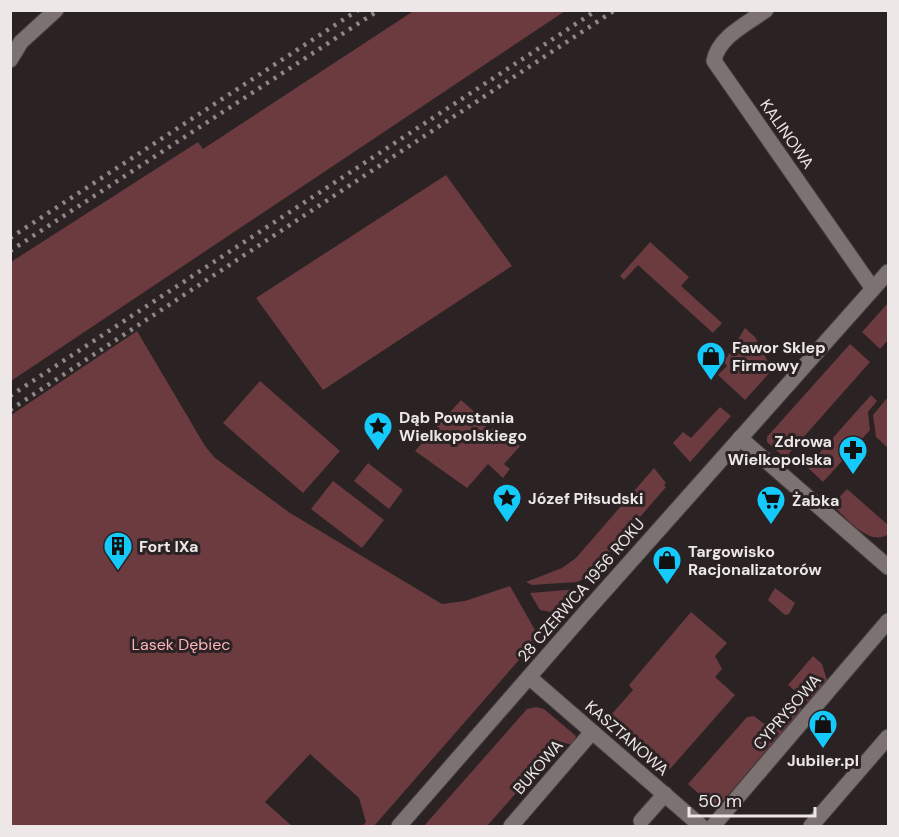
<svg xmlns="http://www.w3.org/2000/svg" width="899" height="837" font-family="'DM Sans',sans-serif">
  <rect width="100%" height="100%" fill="#2b2223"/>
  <!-- green -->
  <g fill="#6b3b40">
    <path d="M 415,10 L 565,11 L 11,381 L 11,262 L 198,142 L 203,149 Z"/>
    <path d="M 446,175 L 512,266 L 323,390 L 256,298 Z"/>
    <path d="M 650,242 L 689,277 L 681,286 L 722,323 L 713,333 L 638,265 L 624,280 L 620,276 Z"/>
    <path d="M 888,303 L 888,340 L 880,349 L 862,332 Z"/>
    <path d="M 745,328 L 755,337 L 772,370 L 745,400 L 718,375 L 727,366 L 724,362 Z"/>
    <path d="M 137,331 L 205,446 L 215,458 L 290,513 L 442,604 L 465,601 L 510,586 L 539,637 L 374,826 L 362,826 L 366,822 L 359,798 L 310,754 L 265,802 L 292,826 L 11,826 L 11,415 Z"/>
    <path d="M 850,344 L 870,362 L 785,458 L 767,442 L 767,437 Z"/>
    <path d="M 260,381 L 340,451 L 303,493 L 223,423 Z"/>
    <path d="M 871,395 L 877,401 L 868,412 L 870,430 L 823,482 L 807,467 Z"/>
    <path d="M 888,397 L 888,448 L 876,437 L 873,415 Z"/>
    <path d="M 461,400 L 486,422 L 484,425 L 490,430 L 493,428 L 513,445 L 516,443 L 520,446 L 504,464 L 510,469 L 503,478 L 488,464 L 467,488 L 415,451 Z"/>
    <path d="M 720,407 L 731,416 L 690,462 L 673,443 L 683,432 L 691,438 Z"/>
    <path d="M 368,463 L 403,490 L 389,509 L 354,481 Z"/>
    <path d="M 654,468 L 666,483 L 664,485 L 666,487 L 588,577 L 577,582 L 532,585 L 526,582 L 562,568 L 576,558 Z"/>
    <path d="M 333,481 L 384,520 L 362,548 L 311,509 Z"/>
    <path d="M 847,489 L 888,525 L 887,535 C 868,546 846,517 832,505 Z"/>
    <path d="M 775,588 L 795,603 L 789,614 L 785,615 L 768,600 Z"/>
    <path d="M 578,589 L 556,613 L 540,610 L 530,593 Z"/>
    <path d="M 691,612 L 727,643 L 715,656 L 722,669 L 715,677 L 735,695 L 670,769 L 610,716 L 633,690 L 629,685 Z"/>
    <path d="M 813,656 L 822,664 L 827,680 L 808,702 L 788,685 Z"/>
    <path d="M 791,699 L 802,709 L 716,809 L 688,784 L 747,717 L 754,716 L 767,726 Z"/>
    <path d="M 536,707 L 544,709 L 576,736 L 573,745 L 561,742 L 487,826 L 424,826 L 527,709 Z"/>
  </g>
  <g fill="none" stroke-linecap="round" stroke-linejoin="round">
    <!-- minor casing -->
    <g stroke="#474141" stroke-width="17">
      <g id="minor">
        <path d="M 766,10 C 747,24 718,37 714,61 L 873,289"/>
        <path d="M 10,60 L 21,42 L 56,10"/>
        <path d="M 740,438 L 888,567"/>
        <path d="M 529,677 L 701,826"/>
        <path d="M 641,821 L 665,794"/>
        <path d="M 399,826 L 583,615 L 888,272"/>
        <path d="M 511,826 L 592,732"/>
        <path d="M 713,826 L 888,621"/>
        <path d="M 811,826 L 888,737"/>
      </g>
    </g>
    <!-- minor -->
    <use href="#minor" stroke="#7c7272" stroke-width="15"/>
    <!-- rail -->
    <g stroke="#8e8787" stroke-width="4.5" stroke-dasharray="3 6" stroke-linecap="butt">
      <path d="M 10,238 L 358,10"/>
      <path d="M 10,251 L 379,10"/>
      <path d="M 10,396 L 597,10"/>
      <path d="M 10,410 L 615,10"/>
    </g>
  </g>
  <!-- icons -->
  <defs>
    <g id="shop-pin" transform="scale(1.5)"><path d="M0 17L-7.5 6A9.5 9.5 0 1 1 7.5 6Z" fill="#14cafb" stroke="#2b2223"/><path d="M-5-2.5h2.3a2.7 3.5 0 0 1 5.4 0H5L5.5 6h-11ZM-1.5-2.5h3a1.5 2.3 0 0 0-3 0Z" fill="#111"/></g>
    <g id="sight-pin" transform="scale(1.5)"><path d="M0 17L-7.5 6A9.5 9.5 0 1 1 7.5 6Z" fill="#14cafb" stroke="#2b2223"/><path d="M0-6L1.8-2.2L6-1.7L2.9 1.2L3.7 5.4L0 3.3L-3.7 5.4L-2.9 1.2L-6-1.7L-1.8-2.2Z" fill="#111"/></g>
    <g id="pharmacy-pin" transform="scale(1.5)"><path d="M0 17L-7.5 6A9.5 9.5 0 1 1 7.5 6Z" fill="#14cafb" stroke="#2b2223"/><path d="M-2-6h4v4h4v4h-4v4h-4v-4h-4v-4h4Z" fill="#111"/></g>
    <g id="supermarket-pin" transform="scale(1.5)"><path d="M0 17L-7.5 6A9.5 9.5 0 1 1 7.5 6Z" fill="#14cafb" stroke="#2b2223"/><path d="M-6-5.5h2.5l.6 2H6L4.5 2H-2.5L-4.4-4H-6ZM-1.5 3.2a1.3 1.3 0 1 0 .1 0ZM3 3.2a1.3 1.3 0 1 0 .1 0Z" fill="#111"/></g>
    <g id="building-pin" transform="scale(1.5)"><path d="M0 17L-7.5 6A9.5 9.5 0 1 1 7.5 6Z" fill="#14cafb" stroke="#2b2223"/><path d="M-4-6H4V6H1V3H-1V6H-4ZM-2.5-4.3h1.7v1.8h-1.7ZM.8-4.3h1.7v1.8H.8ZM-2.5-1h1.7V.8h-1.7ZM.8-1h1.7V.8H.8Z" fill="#111"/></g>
  </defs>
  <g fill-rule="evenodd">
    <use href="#shop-pin" x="711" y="356"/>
    <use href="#sight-pin" x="378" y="426"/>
    <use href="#pharmacy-pin" x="853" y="450"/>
    <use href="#sight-pin" x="507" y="498"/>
    <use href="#supermarket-pin" x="771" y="500"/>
    <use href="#building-pin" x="118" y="546"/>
    <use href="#shop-pin" x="667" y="560"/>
    <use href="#shop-pin" x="823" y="724"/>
  </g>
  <g text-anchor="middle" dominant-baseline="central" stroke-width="6" stroke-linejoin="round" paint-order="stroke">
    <!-- street labels -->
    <g font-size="16" fill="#ede7e7" stroke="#2b2223">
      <text transform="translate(787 134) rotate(55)">KALINOWA</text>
      <text transform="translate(581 590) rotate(-49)">28 CZERWCA 1956 ROKU</text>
      <text transform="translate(787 712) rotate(-49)">CYPRYSOWA</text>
      <text transform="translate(627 738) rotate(41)">KASZTANOWA</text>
      <text transform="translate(538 767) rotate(-49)">BUKOWA</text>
    </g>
    <!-- poi labels -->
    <g font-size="16" font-weight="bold" fill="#ede7e7" stroke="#2b2223" text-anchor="start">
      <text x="732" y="347">Fawor Sklep<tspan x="732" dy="18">Firmowy</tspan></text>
      <text x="399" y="417">Dąb Powstania<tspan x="399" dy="18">Wielkopolskiego</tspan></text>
      <text x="832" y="441" text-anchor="end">Zdrowa<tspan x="832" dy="18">Wielkopolska</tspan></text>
      <text x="528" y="498">Józef Piłsudski</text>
      <text x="792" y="500">Żabka</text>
      <text x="139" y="546">Fort IXa</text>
      <text x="688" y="551">Targowisko<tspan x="688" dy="18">Racjonalizatorów</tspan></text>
      <text x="823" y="760" text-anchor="middle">Jubiler.pl</text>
    </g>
    <!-- park labels -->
    <g font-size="16" fill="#fdb4ba" stroke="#2b2223">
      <text x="181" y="644">Lasek Dębiec</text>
    </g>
  </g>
  <!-- border -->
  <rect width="899" height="837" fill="none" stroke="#ede7e7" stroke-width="24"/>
  <!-- scale -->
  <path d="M689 807v9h126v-9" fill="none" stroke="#ede7e7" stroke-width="3"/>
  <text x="698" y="807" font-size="18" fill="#ede7e7" stroke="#2b2223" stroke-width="4.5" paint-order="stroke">50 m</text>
</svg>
